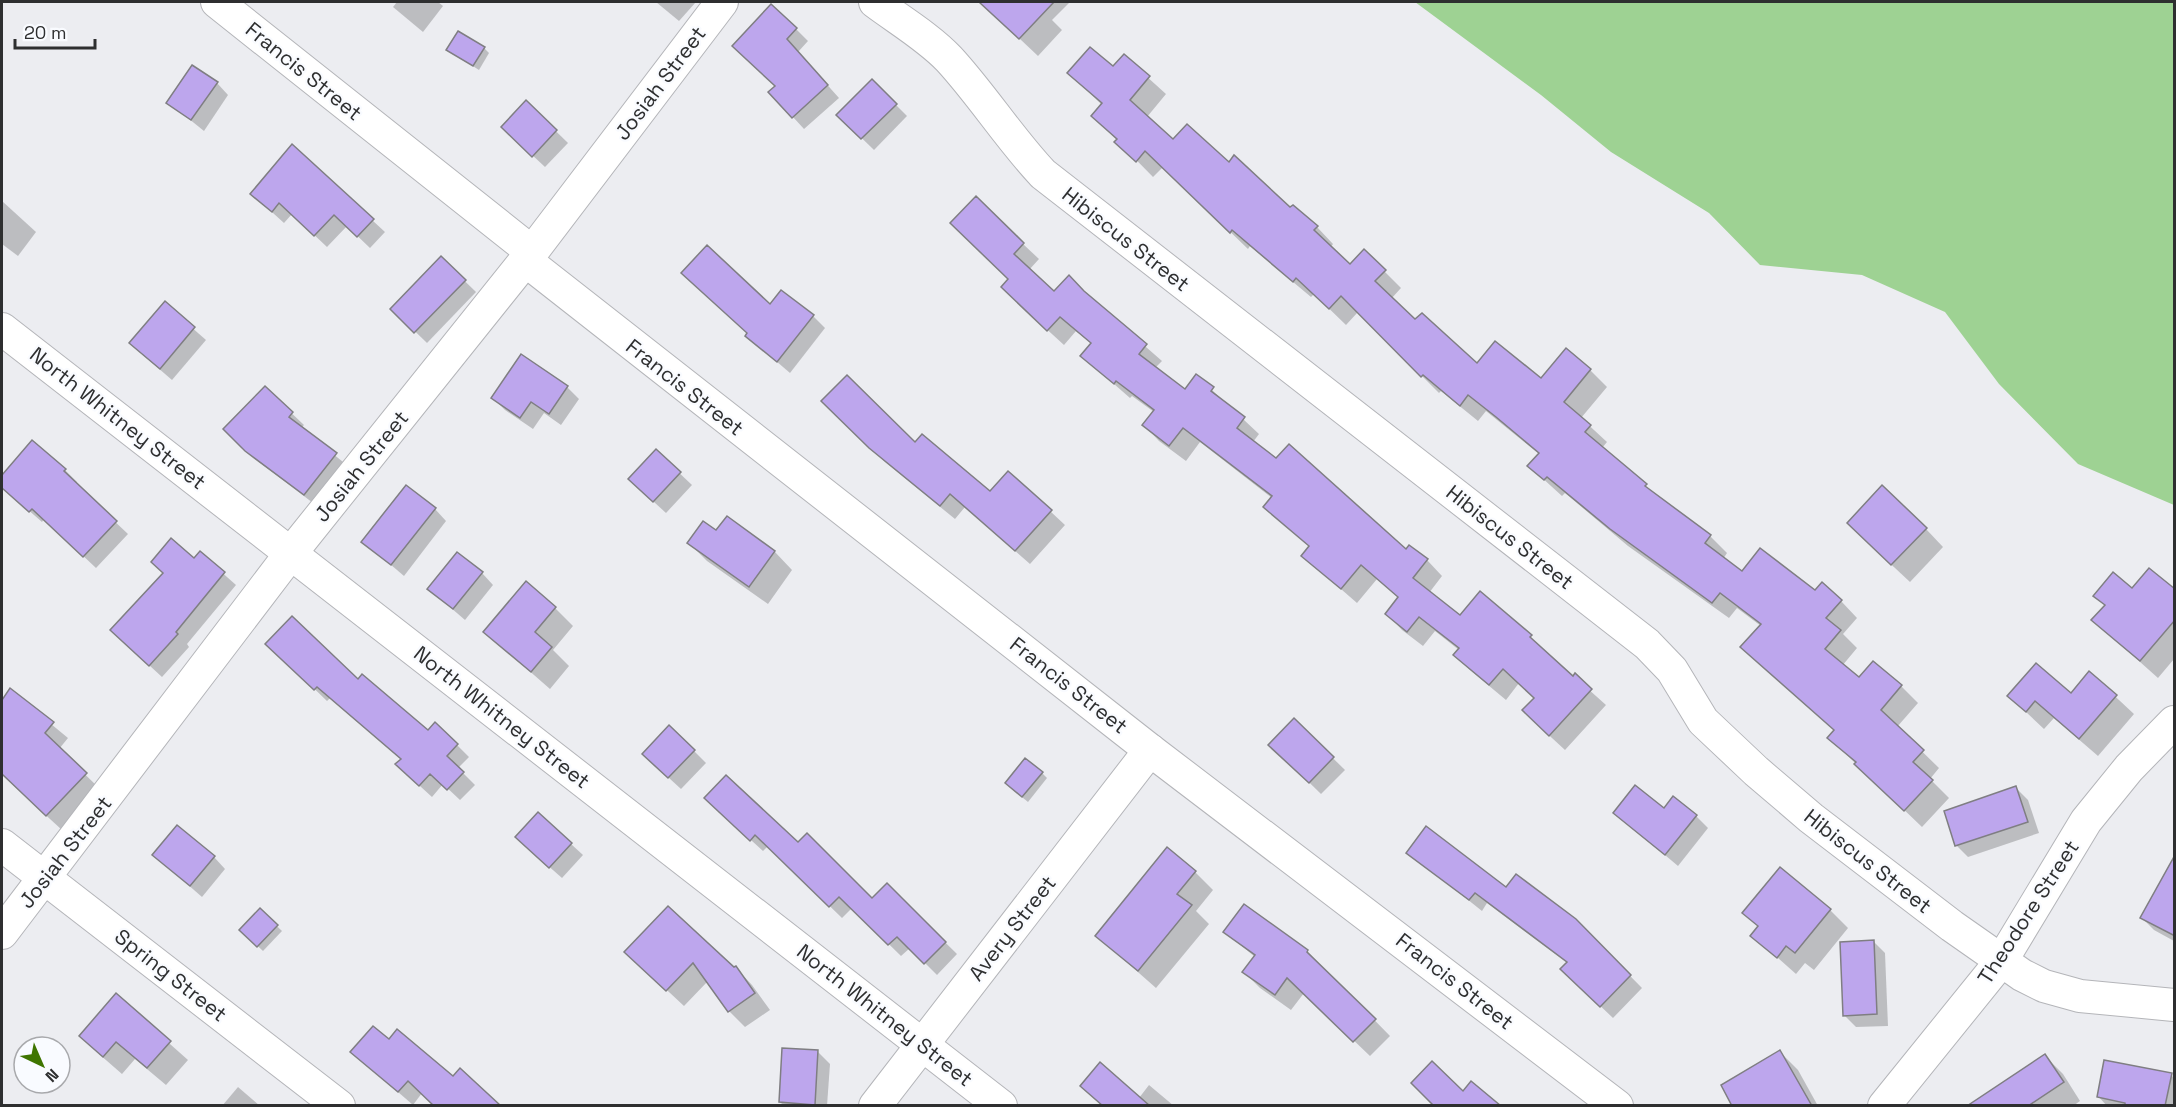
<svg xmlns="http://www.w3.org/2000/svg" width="2176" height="1107" font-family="'Space Grotesk',sans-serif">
  <rect width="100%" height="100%" fill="#ecedf1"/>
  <!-- green -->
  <path fill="#9ed293" d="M 1415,2 L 2174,2 L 2174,505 L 2078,464 L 1999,384 L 1945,312 L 1862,275 L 1760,265 L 1709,213 L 1611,152 L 1541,95 Z"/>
  <!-- shadow -->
  <g fill="#0003">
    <path d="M 397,2 L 438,2 L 443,6 L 423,32 L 393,7 Z"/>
    <path d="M 656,2 L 696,2 L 679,21 Z"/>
    <path d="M 981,2 L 1070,2 L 1052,20 L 1062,30 L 1038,56 Z"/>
    <path d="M 796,29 L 808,41 L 798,52 L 839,98 L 804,129 L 793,117 L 777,86 L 746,58 Z"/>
    <path d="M 484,48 L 489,53 L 479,70 L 448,50 Z"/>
    <path d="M 1124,56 L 1166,94 L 1147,117 L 1173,141 L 1229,164 L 1317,227 L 1333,244 L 1330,248 L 1350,266 L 1364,251 L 1401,288 L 1391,299 L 1415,321 L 1477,365 L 1541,380 L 1590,370 L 1607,387 L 1581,418 L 1607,442 L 1602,448 L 1659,498 L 1710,536 L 1727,553 L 1723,559 L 1742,573 L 1841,601 L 1857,618 L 1843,634 L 1857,648 L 1842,666 L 1859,680 L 1901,686 L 1918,703 L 1897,727 L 1939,768 L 1930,779 L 1949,798 L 1922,827 L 1829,738 L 1835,731 L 1742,647 L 1761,626 L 1737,608 L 1729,618 L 1628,546 L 1565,493 L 1562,496 L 1529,466 L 1539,454 L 1486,411 L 1478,421 L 1441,391 L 1439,393 L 1358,312 L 1346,325 L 1314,294 L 1311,297 L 1250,246 L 1248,249 L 1163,167 L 1153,177 L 1093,116 L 1102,105 L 1069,73 L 1113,68 Z"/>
    <path d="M 872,81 L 907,116 L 874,150 L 838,115 Z"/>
    <path d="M 217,83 L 228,95 L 204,131 L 168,102 Z"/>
    <path d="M 526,102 L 568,143 L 545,167 L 514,138 Z"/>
    <path d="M 292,146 L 385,232 L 370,248 L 347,226 L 327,247 L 292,214 L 284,223 L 252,194 Z"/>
    <path d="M 2,201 L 36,232 L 18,256 L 2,244 Z"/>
    <path d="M 952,223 L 1023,244 L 1039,259 L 1029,270 L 1054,293 L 1090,298 L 1162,361 L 1155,368 L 1185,391 L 1197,376 L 1259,434 L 1253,442 L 1407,551 L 1427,560 L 1442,576 L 1429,593 L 1461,617 L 1481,593 L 1606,705 L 1565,750 L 1539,726 L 1535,698 L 1519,683 L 1506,700 L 1470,670 L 1455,655 L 1459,650 L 1435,631 L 1423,646 L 1402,630 L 1387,614 L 1399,598 L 1377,579 L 1357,603 L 1303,556 L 1310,547 L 1265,506 L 1272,498 L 1200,442 L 1186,461 L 1159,441 L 1144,425 L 1154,412 L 1132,396 L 1130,398 L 1082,356 L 1092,344 L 1076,331 L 1064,345 L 1018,303 L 1010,280 Z"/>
    <path d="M 441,258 L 476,292 L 427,343 L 392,309 Z"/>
    <path d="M 165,304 L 206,340 L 172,380 L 143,355 Z"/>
    <path d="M 770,306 L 813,316 L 825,328 L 790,373 L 747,336 Z"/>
    <path d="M 567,387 L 579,399 L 561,425 L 544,413 L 533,429 L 505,410 L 493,398 Z"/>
    <path d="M 265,388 L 304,425 L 301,428 L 348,466 L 317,506 L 259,462 L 225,429 Z"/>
    <path d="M 823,401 L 915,444 L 990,493 L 1050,511 L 1065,525 L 1030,564 L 965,507 L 955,519 L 885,462 Z"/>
    <path d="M 32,442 L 65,470 L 77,482 L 75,484 L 128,534 L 96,568 L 44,519 L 42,522 L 2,487 L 2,477 Z"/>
    <path d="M 656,451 L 692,485 L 666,513 L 642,491 Z"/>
    <path d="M 435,509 L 446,521 L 404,576 L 363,541 Z"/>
    <path d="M 727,518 L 775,552 L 792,570 L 768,604 L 707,561 L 689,543 L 716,532 Z"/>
    <path d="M 1926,529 L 1943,547 L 1910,582 L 1866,541 Z"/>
    <path d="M 200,553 L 236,585 L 187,644 L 189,647 L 162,677 L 124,642 Z"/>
    <path d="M 482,573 L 493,585 L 465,620 L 429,589 Z"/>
    <path d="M 2132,590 L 2174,591 L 2174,659 L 2158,678 L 2093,620 L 2106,606 L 2095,596 Z"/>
    <path d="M 555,608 L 573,626 L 553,650 L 569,666 L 550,689 L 485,632 Z"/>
    <path d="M 268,644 L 428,732 L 457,745 L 469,757 L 458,768 L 475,785 L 460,800 L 443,784 L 432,797 L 409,776 L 402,760 L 330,698 L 327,701 Z"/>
    <path d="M 2090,673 L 2134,714 L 2098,756 L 2054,718 L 2044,729 L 2009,696 L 2071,695 Z"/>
    <path d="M 11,691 L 68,738 L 59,749 L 100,789 L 62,830 L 2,775 L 2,752 L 4,748 L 2,746 L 2,702 Z"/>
    <path d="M 1294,720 L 1345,770 L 1321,794 L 1271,745 Z"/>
    <path d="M 694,751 L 706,763 L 681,789 L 656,766 Z"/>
    <path d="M 1042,773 L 1047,778 L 1028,802 L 1012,789 Z"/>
    <path d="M 2016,788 L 2028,800 L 2039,833 L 1968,857 L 1956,845 Z"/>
    <path d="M 718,810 L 798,844 L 872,900 L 887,885 L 957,954 L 937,975 L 910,948 L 901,956 L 852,908 L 842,918 L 768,846 L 763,851 Z"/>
    <path d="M 1664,810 L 1696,816 L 1708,828 L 1678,866 L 1615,813 Z"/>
    <path d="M 571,844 L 583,855 L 562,878 L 529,849 Z"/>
    <path d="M 1408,852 L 1506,889 L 1575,920 L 1642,988 L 1613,1018 L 1574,981 L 1567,963 L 1487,903 L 1482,911 Z"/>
    <path d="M 154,855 L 214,857 L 225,869 L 202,897 Z"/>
    <path d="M 1195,872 L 1213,890 L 1196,911 L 1209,924 L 1156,988 L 1097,936 Z"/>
    <path d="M 2174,872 L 2174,941 L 2154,930 L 2142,918 Z"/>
    <path d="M 260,910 L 282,931 L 263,951 L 241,930 Z"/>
    <path d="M 1830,910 L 1848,928 L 1814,970 L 1805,963 L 1796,974 L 1752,935 L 1759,927 L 1744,913 Z"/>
    <path d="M 1225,932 L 1307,951 L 1390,1036 L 1370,1056 L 1304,993 L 1291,1010 L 1260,988 L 1244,972 L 1255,957 Z"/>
    <path d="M 1873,941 L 1885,953 L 1888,1026 L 1856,1027 L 1844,1015 Z"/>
    <path d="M 626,952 L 736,968 L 752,985 L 770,1010 L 745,1027 L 729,1011 L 708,981 L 684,1006 Z"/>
    <path d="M 116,996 L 188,1060 L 166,1085 L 135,1059 L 122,1074 L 99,1054 Z"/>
    <path d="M 373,1028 L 422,1093 L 413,1105 L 352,1052 Z"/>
    <path d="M 818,1052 L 830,1064 L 827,1106 L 784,1106 L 780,1102 Z"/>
    <path d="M 1780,1052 L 1798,1070 L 1818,1106 L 1734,1106 Z"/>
    <path d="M 2045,1056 L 2063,1074 L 2080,1101 L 2073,1106 L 1986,1106 Z"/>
    <path d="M 2171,1075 L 2174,1078 L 2174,1106 L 2107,1106 L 2098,1096 Z"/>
    <path d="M 1149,1085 L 1174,1106 L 1102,1106 L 1082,1086 L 1139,1098 Z"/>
    <path d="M 238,1087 L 260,1106 L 222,1106 Z"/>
  </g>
  <!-- building -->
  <g fill="#bda6ed" stroke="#7f7e82" stroke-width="1.5">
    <path d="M 979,2 L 1054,2 L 1019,39 Z"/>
    <path d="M 771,4 L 797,28 L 787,39 L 828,85 L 792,118 L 768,92 L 775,86 L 732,46 Z"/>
    <path d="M 458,31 L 485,47 L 473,66 L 446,50 Z"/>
    <path d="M 1090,47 L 1113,66 L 1124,54 L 1150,76 L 1130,100 L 1173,139 L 1187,124 L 1229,162 L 1234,155 L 1290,207 L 1293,205 L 1318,226 L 1314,230 L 1350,264 L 1364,249 L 1386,270 L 1375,281 L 1415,319 L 1422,313 L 1477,363 L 1495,341 L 1541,378 L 1566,348 L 1591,369 L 1564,402 L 1591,425 L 1585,432 L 1647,484 L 1645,486 L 1711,535 L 1705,543 L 1742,571 L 1760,548 L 1815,590 L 1822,582 L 1842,600 L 1826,618 L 1841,630 L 1825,649 L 1859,677 L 1873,661 L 1902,685 L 1881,710 L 1924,750 L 1913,762 L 1933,780 L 1904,811 L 1854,764 L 1856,762 L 1827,738 L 1834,730 L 1740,647 L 1761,624 L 1720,593 L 1712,603 L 1610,529 L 1547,477 L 1544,480 L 1527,466 L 1539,453 L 1496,417 L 1468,395 L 1460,406 L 1423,375 L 1421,377 L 1341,296 L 1329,309 L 1296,278 L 1293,282 L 1232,230 L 1230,233 L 1145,151 L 1136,162 L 1114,142 L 1117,139 L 1091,116 L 1102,103 L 1067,73 Z"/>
    <path d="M 192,65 L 218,82 L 191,120 L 166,103 Z"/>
    <path d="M 872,79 L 897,104 L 861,139 L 836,115 Z"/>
    <path d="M 526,100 L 557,130 L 532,157 L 501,127 Z"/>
    <path d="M 292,144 L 374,219 L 357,237 L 334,215 L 314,236 L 279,203 L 272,212 L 250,194 Z"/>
    <path d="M 976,196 L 1024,243 L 1014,254 L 1054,291 L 1069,275 L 1084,291 L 1147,344 L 1139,354 L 1185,389 L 1196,374 L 1214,387 L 1211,391 L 1245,417 L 1237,428 L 1276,458 L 1289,444 L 1406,549 L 1409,545 L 1428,559 L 1413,578 L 1460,615 L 1480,591 L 1532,635 L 1530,637 L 1573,676 L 1575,673 L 1592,689 L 1549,736 L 1522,710 L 1534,698 L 1503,669 L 1489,685 L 1453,655 L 1459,648 L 1419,617 L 1407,632 L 1385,614 L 1398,597 L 1361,565 L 1341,589 L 1301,556 L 1309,546 L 1263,507 L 1272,496 L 1183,428 L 1169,446 L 1142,425 L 1154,410 L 1116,381 L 1114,384 L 1080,356 L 1091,343 L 1060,317 L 1047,331 L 1001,287 L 1008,279 L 950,223 Z"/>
    <path d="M 707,245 L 770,304 L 781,290 L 814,315 L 777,362 L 745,336 L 747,333 L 681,273 Z"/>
    <path d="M 441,256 L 466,280 L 414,333 L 390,309 Z"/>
    <path d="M 165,301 L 195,327 L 160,369 L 129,343 Z"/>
    <path d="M 521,354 L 568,386 L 549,414 L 531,402 L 520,418 L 491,398 Z"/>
    <path d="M 847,375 L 915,442 L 922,434 L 990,491 L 1008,471 L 1052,510 L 1015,551 L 950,494 L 940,506 L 869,448 L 821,401 Z"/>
    <path d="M 265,386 L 293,412 L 289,417 L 337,453 L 304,495 L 245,451 L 223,429 Z"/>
    <path d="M 32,440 L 66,469 L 64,471 L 117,521 L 83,557 L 32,509 L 29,512 L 2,488 L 2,475 Z"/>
    <path d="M 656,449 L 681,472 L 653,502 L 628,479 Z"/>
    <path d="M 406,485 L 436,508 L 391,565 L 361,542 Z"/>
    <path d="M 1882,485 L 1927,528 L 1891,565 L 1847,523 Z"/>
    <path d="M 727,516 L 775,551 L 749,587 L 687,543 L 703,521 L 716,530 Z"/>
    <path d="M 171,538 L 194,558 L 200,551 L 225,572 L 176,632 L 178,634 L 149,666 L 110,630 L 163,573 L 151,562 Z"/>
    <path d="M 457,552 L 483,572 L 453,609 L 427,589 Z"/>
    <path d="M 2149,568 L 2175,589 L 2175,620 L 2140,661 L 2091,620 L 2105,605 L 2093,596 L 2113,572 L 2132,588 Z"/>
    <path d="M 526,581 L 556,607 L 535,632 L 552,647 L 531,672 L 483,632 Z"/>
    <path d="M 292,616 L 358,679 L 362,674 L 428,730 L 435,722 L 458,744 L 447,756 L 464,772 L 447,790 L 430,774 L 419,786 L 395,764 L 401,759 L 317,687 L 314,690 L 265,644 Z"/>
    <path d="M 2036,663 L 2071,693 L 2089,671 L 2117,695 L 2079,739 L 2035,701 L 2026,712 L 2007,696 Z"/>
    <path d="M 10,688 L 54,722 L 45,733 L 87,773 L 46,816 L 2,774 L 2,700 Z"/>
    <path d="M 1294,718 L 1334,757 L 1309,783 L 1268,745 Z"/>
    <path d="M 669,725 L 695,750 L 668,778 L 642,754 Z"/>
    <path d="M 1025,758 L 1043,772 L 1022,797 L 1005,783 Z"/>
    <path d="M 726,775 L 798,842 L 807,833 L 872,898 L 887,883 L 946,942 L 924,964 L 897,937 L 888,945 L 839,897 L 829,907 L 755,835 L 750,841 L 704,798 Z"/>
    <path d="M 1635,785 L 1664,808 L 1673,796 L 1697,815 L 1665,855 L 1613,813 Z"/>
    <path d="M 2016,786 L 2028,822 L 1955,846 L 1944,811 Z"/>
    <path d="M 538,812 L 572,843 L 549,868 L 515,837 Z"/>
    <path d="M 177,825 L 215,856 L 190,886 L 152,855 Z"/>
    <path d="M 1426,826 L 1506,887 L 1516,874 L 1576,919 L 1631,975 L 1600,1007 L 1560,969 L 1567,962 L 1475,893 L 1469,900 L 1406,853 Z"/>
    <path d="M 1167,847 L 1196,871 L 1177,894 L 1192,905 L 1138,971 L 1095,936 Z"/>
    <path d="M 2175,855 L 2175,936 L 2140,918 Z"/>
    <path d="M 1780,867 L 1831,909 L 1795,953 L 1786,946 L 1777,958 L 1750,936 L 1758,926 L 1742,913 Z"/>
    <path d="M 1244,904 L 1308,950 L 1307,952 L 1376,1019 L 1353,1042 L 1287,978 L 1275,995 L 1242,972 L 1255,955 L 1223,932 Z"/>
    <path d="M 668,906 L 734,967 L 736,966 L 755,993 L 728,1012 L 693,963 L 666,991 L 624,952 Z"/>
    <path d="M 260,908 L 278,925 L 257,947 L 239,930 Z"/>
    <path d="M 1874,940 L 1877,1014 L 1843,1016 L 1840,942 Z"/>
    <path d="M 116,993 L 171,1041 L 147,1068 L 116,1042 L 103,1057 L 79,1036 Z"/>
    <path d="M 373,1026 L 389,1039 L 397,1029 L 453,1076 L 460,1068 L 501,1106 L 434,1106 L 408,1081 L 398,1092 L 350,1052 Z"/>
    <path d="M 782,1048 L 818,1050 L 815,1105 L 779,1102 Z"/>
    <path d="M 1780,1050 L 1812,1106 L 1732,1106 L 1721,1085 Z"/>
    <path d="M 2045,1054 L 2064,1082 L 2028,1106 L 1967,1106 Z"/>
    <path d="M 2104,1060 L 2172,1073 L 2165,1106 L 2125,1106 L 2125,1103 L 2097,1097 Z"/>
    <path d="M 1432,1061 L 1463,1091 L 1471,1081 L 1501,1106 L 1434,1106 L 1411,1083 Z"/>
    <path d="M 1100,1062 L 1150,1106 L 1103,1106 L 1080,1086 Z"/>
  </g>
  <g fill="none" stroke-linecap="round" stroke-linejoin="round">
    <!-- minor casing -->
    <g stroke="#b4b5b9" stroke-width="34">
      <g id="minor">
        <path d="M 217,2 L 532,252"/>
        <path d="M 875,2 C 899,20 928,37 949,59 C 983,96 1009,138 1043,174 L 1647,644 L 1672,670 L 1703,721 L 1756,771 L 1811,818 L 1952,926 L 2022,975 L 2044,986 L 2080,996 L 2174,1005"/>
        <path d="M 525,260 L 1150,750 L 1617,1106"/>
        <path d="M 2,329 L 1001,1106"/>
        <path d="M 2,845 L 339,1106"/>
        <path d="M 2,933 L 291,553 L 532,252 L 722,2"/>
        <path d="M 875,1106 L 1150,750"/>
        <path d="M 1884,1106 L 2002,960 L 2086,821 L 2129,768 L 2174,722"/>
      </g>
    </g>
    <!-- minor -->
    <use href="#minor" stroke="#fff" stroke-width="32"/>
  </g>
  <g text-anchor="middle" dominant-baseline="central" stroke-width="4.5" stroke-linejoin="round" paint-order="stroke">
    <!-- street labels -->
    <g font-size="21" fill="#2e2f30" stroke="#f9fbff">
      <text transform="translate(304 71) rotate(39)">Francis Street</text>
      <text transform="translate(660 83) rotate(-53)">Josiah Street</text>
      <text transform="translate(1126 239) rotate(38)">Hibiscus Street</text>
      <text transform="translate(685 387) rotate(38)">Francis Street</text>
      <text transform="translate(118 418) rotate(38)">North Whitney Street</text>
      <text transform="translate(361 466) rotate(-51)">Josiah Street</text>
      <text transform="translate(1510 537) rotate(38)">Hibiscus Street</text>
      <text transform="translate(1069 685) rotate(38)">Francis Street</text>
      <text transform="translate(502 717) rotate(38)">North Whitney Street</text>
      <text transform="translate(65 852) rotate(-52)">Josiah Street</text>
      <text transform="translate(1868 861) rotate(38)">Hibiscus Street</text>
      <text transform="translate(2028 912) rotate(-57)">Theodore Street</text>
      <text transform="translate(1012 928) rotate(-52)">Avery Street</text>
      <text transform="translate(171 975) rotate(38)">Spring Street</text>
      <text transform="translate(1455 981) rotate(38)">Francis Street</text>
      <text transform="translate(885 1015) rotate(38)">North Whitney Street</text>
    </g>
  </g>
  <!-- border -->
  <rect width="2176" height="1107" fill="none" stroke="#2e2f30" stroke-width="6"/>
  <!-- north arrow -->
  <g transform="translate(42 1065) rotate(136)"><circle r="28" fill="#f9fbff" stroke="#a8a9ac" stroke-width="1.5"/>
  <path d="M0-4.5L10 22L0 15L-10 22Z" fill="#3f7500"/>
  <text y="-9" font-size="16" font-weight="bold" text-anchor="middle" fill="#2e2f30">N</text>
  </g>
  <!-- scale -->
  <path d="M15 39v9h80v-9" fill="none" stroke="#2e2f30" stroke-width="3"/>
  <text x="24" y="39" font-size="18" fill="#2e2f30" stroke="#f9fbff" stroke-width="4.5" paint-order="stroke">20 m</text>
</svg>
